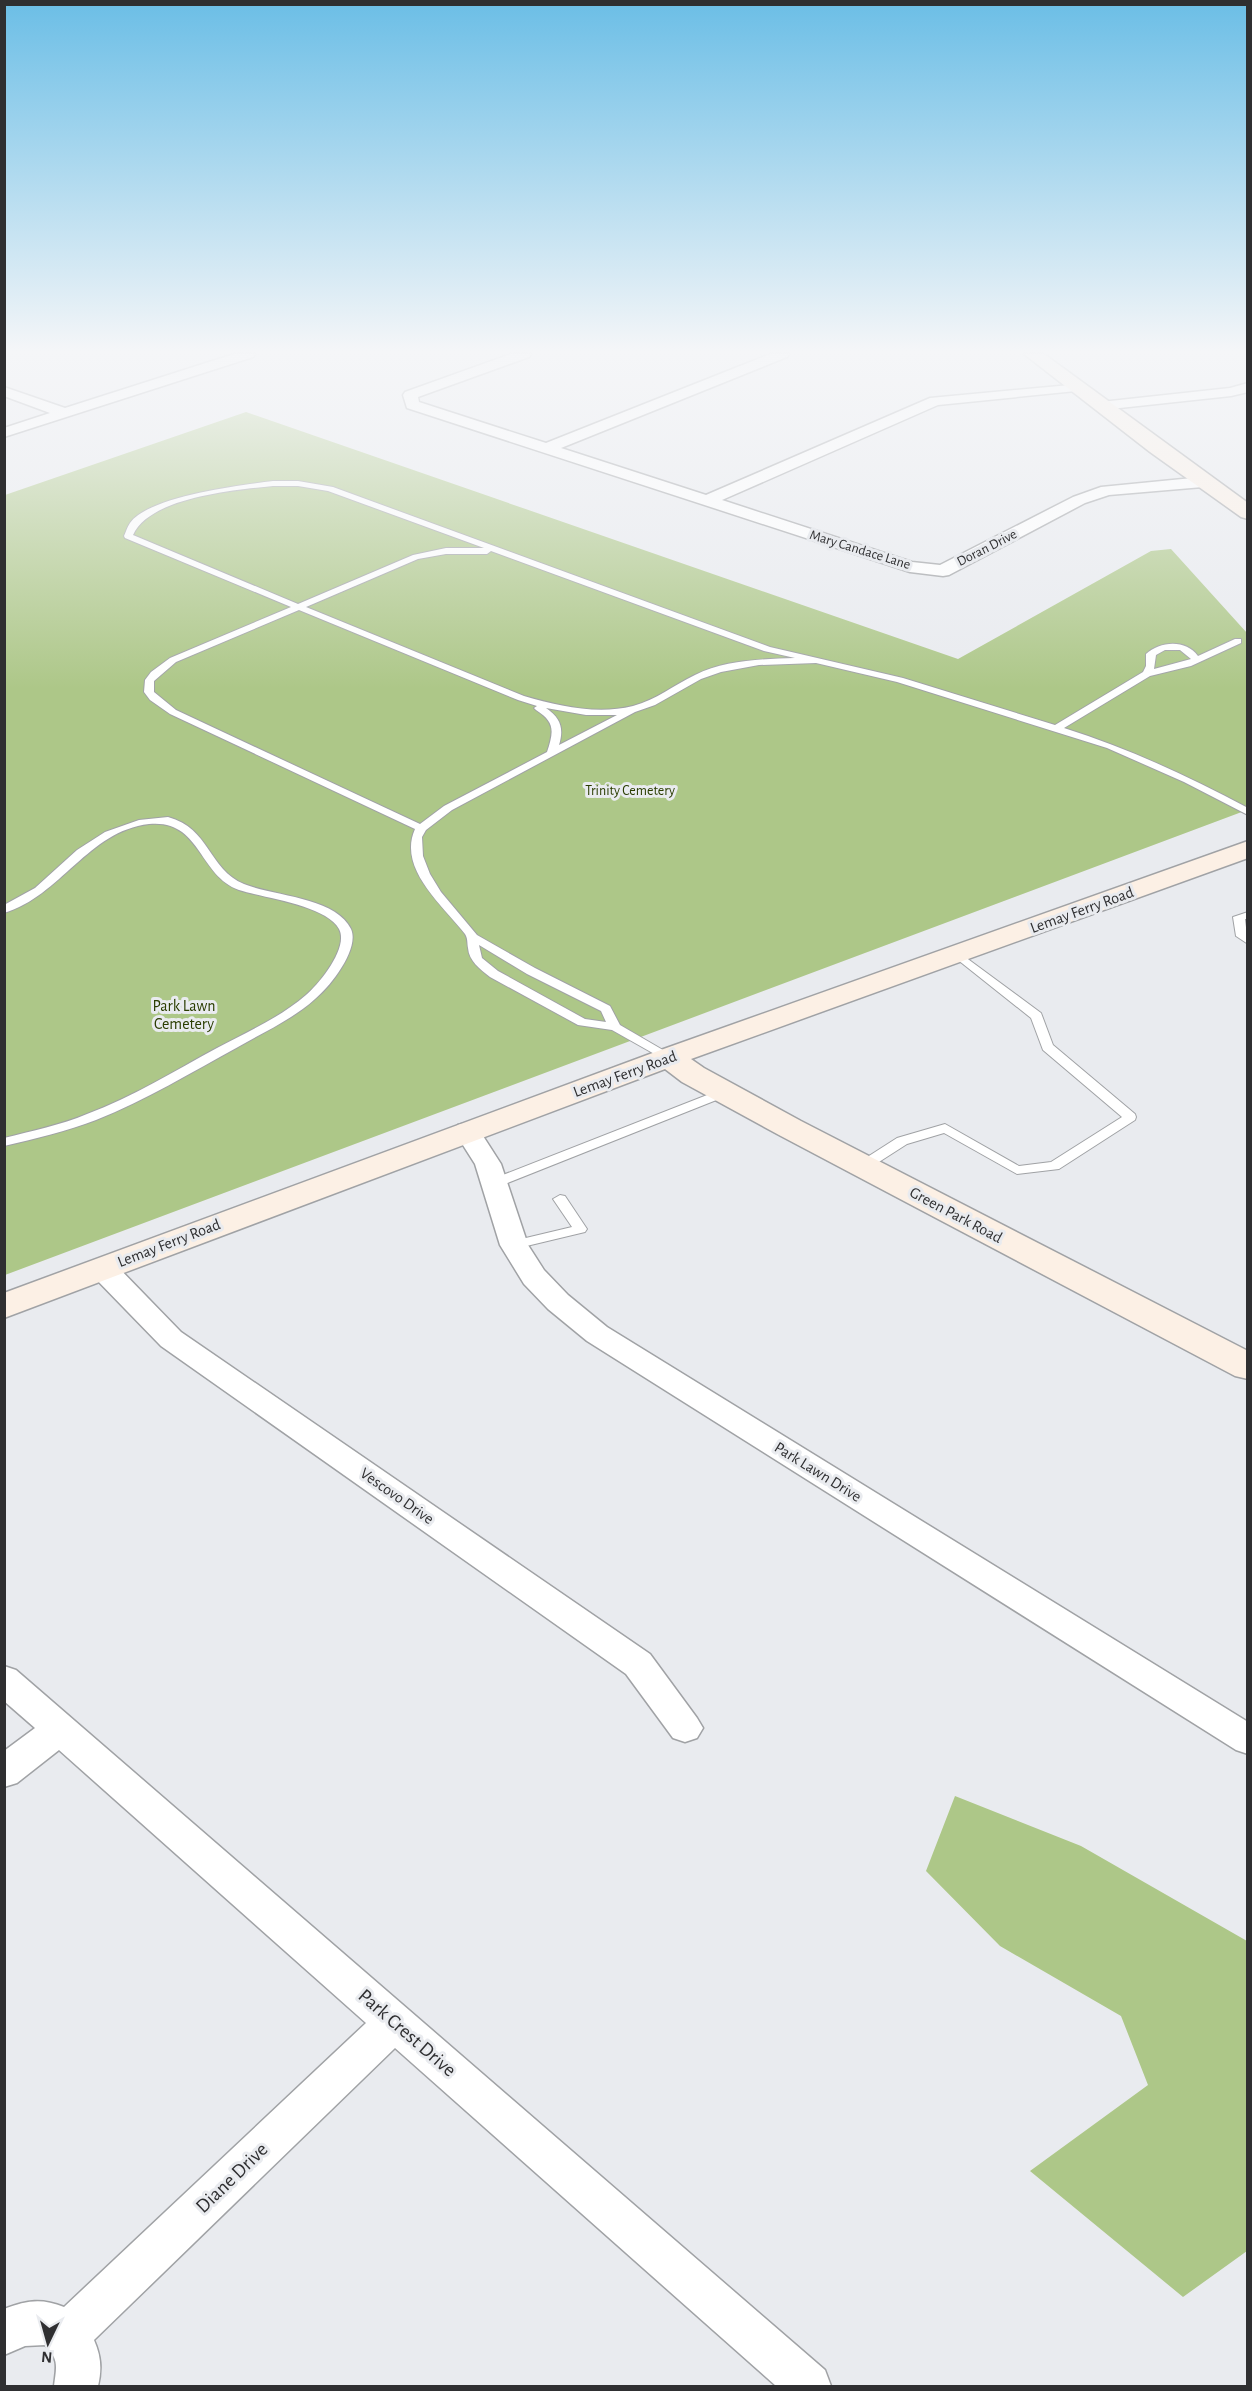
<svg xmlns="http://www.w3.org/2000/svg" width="1252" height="2391" font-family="'Alegreya Sans',sans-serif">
  <rect width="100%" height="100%" fill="#e9ebef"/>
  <!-- green -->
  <g fill="#adc788">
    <path d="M 246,412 L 958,659 L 1151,551 L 1171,549 L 1247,633 L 1247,810 L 5,1275 L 5,495 Z"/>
    <path d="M 955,1796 L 1081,1846 L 1247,1941 L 1247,2251 L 1183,2297 L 1030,2171 L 1148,2085 L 1121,2016 L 1000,1946 L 926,1871 Z"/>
  </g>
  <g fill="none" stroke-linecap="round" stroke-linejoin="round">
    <!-- lane casing -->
    <g stroke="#a0a2a5" stroke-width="2">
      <g id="lane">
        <path d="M 273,481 L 298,481 L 333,487 L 770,647 L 903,678 L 1055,725 L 1143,672 L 1146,666 L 1146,654 C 1160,641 1186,639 1198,656 L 1235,639 L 1241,639 L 1241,643 L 1191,666 L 1150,676 L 1064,728 C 1128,748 1188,776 1248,808 L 1248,815 L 1184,782 L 1107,748 L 897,682 L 816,663 L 759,665 L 721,672 L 701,679 L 655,705 L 635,712 L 452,810 L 426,830 L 422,837 L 423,856 L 430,874 L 441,892 L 477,935 L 535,968 L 610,1006 L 620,1025 L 675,1057 L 669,1061 L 665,1060 L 612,1030 L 578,1025 L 490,977 C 480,969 469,961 468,948 C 467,942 468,939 465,934 C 444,906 397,869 415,829 L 170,714 L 150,700 L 144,692 L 145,680 L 151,672 L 170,658 L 291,607 L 125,538 L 124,536 C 126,532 127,527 130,523 C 149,496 240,485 273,481 ZM 273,486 L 298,486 L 328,491 L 484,548 L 446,548 L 413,555 L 298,604 L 133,535 C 150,497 235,490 273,486 ZM 491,551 L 764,651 L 795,658 C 762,659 725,660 695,675 C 674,685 656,700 633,706 C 597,715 559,706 524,696 L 306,607 L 418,559 L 446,554 L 487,554 ZM 299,610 L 518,700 L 537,706 L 534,708 L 536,710 C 555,722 554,731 547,752 L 444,806 L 420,824 L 176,710 L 154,692 L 154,681 L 176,662 ZM 1165,650 L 1180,650 L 1191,659 L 1154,669 L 1156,655 ZM 546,708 L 586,715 L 617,715 L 559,745 C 564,729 561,718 546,708 ZM 479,945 L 527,974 L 601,1011 L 606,1022 L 585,1019 L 498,971 L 482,958 Z"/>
        <path d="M 168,817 C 210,828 208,869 244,884 C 273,896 336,897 351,929 C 360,949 330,987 315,999 C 293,1019 264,1032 238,1047 C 192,1072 146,1100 96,1120 C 67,1131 35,1139 4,1146 L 4,1138 C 32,1131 61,1125 87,1114 C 133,1097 174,1071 217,1048 C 247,1032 281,1017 306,995 C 320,983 349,947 339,929 C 326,905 263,898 239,890 C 198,875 201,819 149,824 C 88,831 61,896 4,913 L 4,905 L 35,888 L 77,850 L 105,832 L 139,820 Z"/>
        <path d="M 1248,912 L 1248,919 L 1245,919 L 1248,944 L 1236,936 L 1233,917 Z"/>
        <path d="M 957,951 L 1041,1013 L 1053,1045 L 1135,1114 L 1136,1117 L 1135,1120 L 1059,1169 L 1017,1174 L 944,1133 L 907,1144 L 868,1169 L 858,1169 L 856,1166 L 858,1163 L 897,1138 L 945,1124 L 1019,1166 L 1051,1162 L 1122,1117 L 1043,1050 L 1031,1018 L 953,956 L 951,954 Z"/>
        <path d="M 725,1088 L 731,1092 L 729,1095 L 500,1186 L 495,1187 L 488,1183 L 490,1180 Z"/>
        <path d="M 560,1195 L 565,1196 L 587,1229 L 585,1232 L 514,1249 L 509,1248 L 507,1245 L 509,1242 L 572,1227 L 553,1199 Z"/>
      </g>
    </g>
    <!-- street casing -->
    <g stroke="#a0a2a5" stroke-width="3">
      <g id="street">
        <path d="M 234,354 L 255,354 L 253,357 L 4,437 L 4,428 L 50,413 L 4,396 L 4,387 L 65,408 Z"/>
        <path d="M 511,354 L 531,354 L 529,357 L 418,397 L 419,402 L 546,443 L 770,354 L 789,354 L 787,357 L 561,448 L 706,495 L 930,398 L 1081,384 L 1083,387 L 1081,390 L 1076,391 L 938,405 L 722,500 L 912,562 L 940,565 L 1073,497 L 1101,487 L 1203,477 L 1211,482 L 1203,487 L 1109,495 L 1085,503 L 949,575 L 943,576 L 910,572 L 407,408 L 403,395 L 405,392 Z"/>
        <path d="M 1248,383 L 1248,392 L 1231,396 L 1101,410 L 1094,406 L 1101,402 L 1230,388 Z"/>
        <path d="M 467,1123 L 476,1125 L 501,1164 L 528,1245 L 544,1270 L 568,1295 L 607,1327 L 1248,1722 L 1248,1754 L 1236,1750 L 587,1341 L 548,1309 L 524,1284 L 500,1245 L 475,1164 L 454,1131 L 458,1125 Z"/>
        <path d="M 103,1260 L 113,1262 L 181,1332 L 650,1654 L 697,1718 L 703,1728 L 697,1738 L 685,1742 L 673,1738 L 626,1674 L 161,1346 L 93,1276 L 89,1269 L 93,1262 Z"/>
        <path d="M 4,1666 L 16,1670 L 825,2370 L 831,2386 L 776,2386 L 395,2048 L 94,2340 C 101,2356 102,2369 98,2386 L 54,2386 C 56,2368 60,2360 45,2345 L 25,2346 L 4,2355 L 4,2309 C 27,2300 42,2298 64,2307 L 366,2023 L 59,1750 L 17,1783 L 4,1787 L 4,1751 L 35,1728 L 4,1701 Z"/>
      </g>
    </g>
    <!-- secondary casing -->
    <g stroke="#a0a2a5" stroke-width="3">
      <g id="secondary">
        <path d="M 1024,354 L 1044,354 L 1248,503 L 1248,519 L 1241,517 L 1150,452 Z"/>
        <path d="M 1248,841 L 1248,858 L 691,1059 L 704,1068 L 801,1121 L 1248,1351 L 1248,1379 L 1235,1376 L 779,1135 L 682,1082 L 665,1069 L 4,1318 L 4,1293 L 658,1051 Z"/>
      </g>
    </g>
    <!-- lane -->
    <use href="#lane" fill="#fff" fill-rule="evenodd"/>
    <!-- street -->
    <use href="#street" fill="#fff" fill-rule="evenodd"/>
    <!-- secondary -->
    <use href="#secondary" fill="#fcf0e5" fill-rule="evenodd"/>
  </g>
  <!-- sky -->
  <linearGradient id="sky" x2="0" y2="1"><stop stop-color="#6bbee6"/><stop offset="0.51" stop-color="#f5f6f8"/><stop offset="1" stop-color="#f5f6f8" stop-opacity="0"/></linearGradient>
  <rect width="1252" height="689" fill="url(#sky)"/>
  <g text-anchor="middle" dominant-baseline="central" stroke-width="6" stroke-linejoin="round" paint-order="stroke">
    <!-- far-street labels -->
    <g font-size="14" fill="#2f2f31" stroke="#e9ebef">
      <text transform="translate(987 548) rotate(-27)">Doran Drive</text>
      <text transform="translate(860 550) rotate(17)">Mary Candace Lane</text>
    </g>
    <!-- far-park labels -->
    <g font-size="14" fill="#2a3d00" stroke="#e9ebef">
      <text x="630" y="791">Trinity Cemetery</text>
    </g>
    <!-- street labels -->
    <g font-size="16" fill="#2f2f31" stroke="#e9ebef">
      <text transform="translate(1082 910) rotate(-20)">Lemay Ferry Road</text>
      <text transform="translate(625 1074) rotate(-20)">Lemay Ferry Road</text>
      <text transform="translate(956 1215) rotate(28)">Green Park Road</text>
      <text transform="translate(169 1243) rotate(-21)">Lemay Ferry Road</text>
      <text transform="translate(818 1472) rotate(32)">Park Lawn Drive</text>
      <text transform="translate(397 1496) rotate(35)">Vescovo Drive</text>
    </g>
    <!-- park labels -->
    <g font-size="16" fill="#2a3d00" stroke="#e9ebef">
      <text x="184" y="1006">Park Lawn<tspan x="184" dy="18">Cemetery</tspan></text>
    </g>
    <!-- near-street labels -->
    <g font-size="20" fill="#2f2f31" stroke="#e9ebef">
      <text transform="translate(407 2033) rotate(41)">Park Crest Drive</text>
      <text transform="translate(232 2178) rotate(-44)">Diane Drive</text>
    </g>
  </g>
  <!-- border -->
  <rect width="1252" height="2391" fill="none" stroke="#2f2f31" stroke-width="12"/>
  <!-- north arrow -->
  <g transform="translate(48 2343) rotate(185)" stroke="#e9ebef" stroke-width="4.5" paint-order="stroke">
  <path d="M0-4.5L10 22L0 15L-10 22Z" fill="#2f2f31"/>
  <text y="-9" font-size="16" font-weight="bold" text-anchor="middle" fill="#2f2f31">N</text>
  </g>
</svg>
